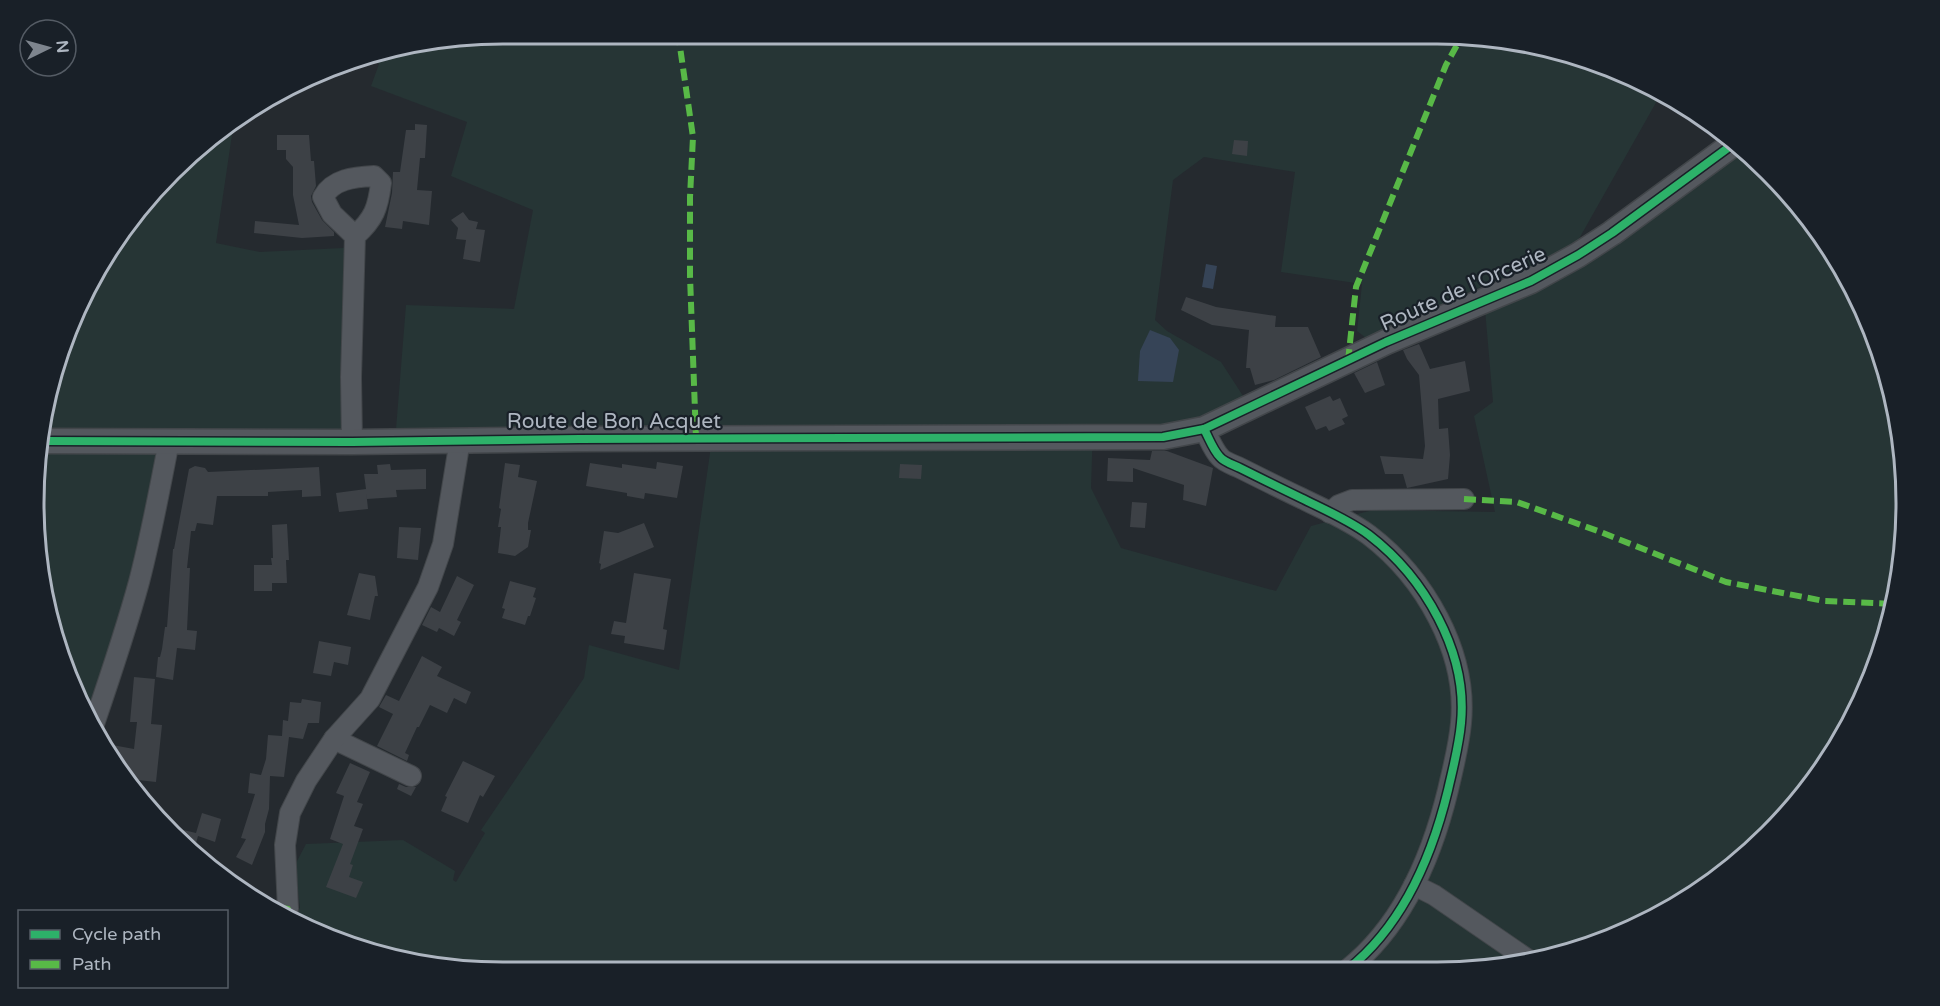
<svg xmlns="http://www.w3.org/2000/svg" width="1940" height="1006" font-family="'Varela Round',sans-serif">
  <rect width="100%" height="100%" fill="#252a2f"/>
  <!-- green -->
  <g fill="#263535" fill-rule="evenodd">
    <path d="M 503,33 L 1467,34 L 1559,49 L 1645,82 L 1662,92 L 1554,283 L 1733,139 L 1791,193 L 1844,268 L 1882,352 L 1903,442 L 1906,534 L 1891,625 L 1858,711 L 1790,813 L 1698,894 L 1617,937 L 1499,969 L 473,972 L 381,957 L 295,924 L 287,920 L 300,908 L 295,865 L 306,844 L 403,840 L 455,871 L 453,880 L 456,882 L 485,833 L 481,830 L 584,678 L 589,645 L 679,670 L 714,425 L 396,429 L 406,305 L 514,309 L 533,210 L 451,176 L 467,122 L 371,86 L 379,64 L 364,56 ZM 1204,157 L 1295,172 L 1281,272 L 1362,284 L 1357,331 L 1366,338 L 1483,286 L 1493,402 L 1474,416 L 1495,512 L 1373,510 L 1311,526 L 1276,591 L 1121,548 L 1091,488 L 1093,426 L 1180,424 L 1245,399 L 1221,362 L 1167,331 L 1155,320 L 1173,180 Z"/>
    <path d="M 234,121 L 216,243 L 260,252 L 344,248 L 341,430 L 156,431 L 155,470 L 133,569 L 101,679 L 87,713 L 69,683 L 34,534 L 42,456 L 57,363 L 112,242 L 217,130 Z"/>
  </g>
  <!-- water -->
  <g fill="#364457">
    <path d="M 1206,264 L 1217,266 L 1213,289 L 1202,287 Z"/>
    <path d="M 1150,330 L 1170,338 L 1179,350 L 1173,382 L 1138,381 L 1140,351 Z"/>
  </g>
  <!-- building -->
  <g fill="#3d4146">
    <path d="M 415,124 L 427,125 L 425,158 L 420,158 L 417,190 L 432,191 L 429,225 L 403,221 L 402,229 L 385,227 L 392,193 L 393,172 L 400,172 L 406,130 L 415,130 Z"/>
    <path d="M 277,135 L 309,135 L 311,161 L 314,161 L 316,186 L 311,196 L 312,202 L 322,220 L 334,232 L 334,236 L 302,238 L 254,233 L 255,221 L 299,225 L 293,195 L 293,167 L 286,159 L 286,150 L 277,150 Z"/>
    <path d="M 1234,140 L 1248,141 L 1247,156 L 1232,154 Z"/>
    <path d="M 463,212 L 469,220 L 478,222 L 476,229 L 485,230 L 480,262 L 463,259 L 466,240 L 456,239 L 458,228 L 451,220 Z"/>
    <path d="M 1186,297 L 1216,307 L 1276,316 L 1275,327 L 1308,327 L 1321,357 L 1274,380 L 1255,385 L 1250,368 L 1246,368 L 1249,330 L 1212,325 L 1181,310 Z"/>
    <path d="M 1419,344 L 1430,369 L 1465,361 L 1470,391 L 1438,399 L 1439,429 L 1448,428 L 1450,455 L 1448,479 L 1407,488 L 1403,474 L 1385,474 L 1380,456 L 1423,459 L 1425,446 L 1419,375 L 1407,359 L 1403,350 Z"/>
    <path d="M 1377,362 L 1385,385 L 1365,393 L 1354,373 Z"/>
    <path d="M 1330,396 L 1333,401 L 1340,398 L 1348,416 L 1342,419 L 1345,424 L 1329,431 L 1326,426 L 1316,430 L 1305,407 Z"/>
    <path d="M 1152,451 L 1167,451 L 1213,468 L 1206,506 L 1183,500 L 1184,485 L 1133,468 L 1133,482 L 1107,481 L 1108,458 L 1150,460 Z"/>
    <path d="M 657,462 L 683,466 L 677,498 L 645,493 L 644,499 L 627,496 L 627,493 L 586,486 L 590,463 L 622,468 L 622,464 L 656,469 Z"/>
    <path d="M 505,463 L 520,465 L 518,477 L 537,481 L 528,523 L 528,530 L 531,530 L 528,547 L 515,556 L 498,553 L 501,527 L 498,527 L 501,509 L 499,508 Z"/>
    <path d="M 390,464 L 391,470 L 426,469 L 426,489 L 396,490 L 397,497 L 367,499 L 366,490 L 368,509 L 339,512 L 336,493 L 366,489 L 364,474 L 378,474 L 377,465 Z"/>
    <path d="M 900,464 L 922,465 L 921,479 L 899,478 Z"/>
    <path d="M 195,466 L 205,468 L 208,472 L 319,467 L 321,496 L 302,497 L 302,490 L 268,492 L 268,496 L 217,496 L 213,525 L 197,523 L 195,531 L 191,531 L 187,568 L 190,568 L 187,630 L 197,631 L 195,650 L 177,648 L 173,680 L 156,677 L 158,657 L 160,657 L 162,649 L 165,627 L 167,627 L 173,549 L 174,549 L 189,469 Z"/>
    <path d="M 1132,502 L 1147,503 L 1145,528 L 1130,527 Z"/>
    <path d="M 644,523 L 654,547 L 600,570 L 601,564 L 599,563 L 604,531 L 618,533 Z"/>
    <path d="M 287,524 L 289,560 L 286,560 L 287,583 L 272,583 L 272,591 L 254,591 L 254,565 L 272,565 L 271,558 L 273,558 L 272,525 Z"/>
    <path d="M 399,527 L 421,528 L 418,560 L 397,558 Z"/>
    <path d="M 359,573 L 375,576 L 378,596 L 375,596 L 370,620 L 347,615 Z"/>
    <path d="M 634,573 L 671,579 L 663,629 L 667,630 L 664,650 L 624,643 L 625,636 L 611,634 L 614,621 L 626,623 Z"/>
    <path d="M 457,576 L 474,585 L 457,620 L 461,622 L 454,636 L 439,628 L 437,632 L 422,625 L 431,607 L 440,612 Z"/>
    <path d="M 510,581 L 536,588 L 533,597 L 536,598 L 530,616 L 528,616 L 525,625 L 502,618 L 505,609 L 502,608 Z"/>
    <path d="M 319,641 L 351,647 L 348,665 L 334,662 L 331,676 L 313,673 Z"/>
    <path d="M 422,656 L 442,667 L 437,676 L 471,692 L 466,704 L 454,698 L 447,713 L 430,705 L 419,727 L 417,727 L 405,753 L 409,755 L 407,761 L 377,746 L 393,714 L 379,707 L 386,695 L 399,701 Z"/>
    <path d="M 134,677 L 155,679 L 151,724 L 162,725 L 156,782 L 129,779 L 107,744 L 134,749 L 137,722 L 130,722 Z"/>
    <path d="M 302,699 L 321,702 L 319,723 L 308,723 L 303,739 L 289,737 L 284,777 L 270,776 L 269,809 L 265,824 L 265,832 L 252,865 L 236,857 L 246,839 L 241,838 L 255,794 L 248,793 L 250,773 L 261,775 L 266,759 L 268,735 L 282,736 L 283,720 L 288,721 L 290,702 L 301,703 Z"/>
    <path d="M 463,761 L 495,776 L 483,797 L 480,795 L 468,823 L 441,811 L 447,797 L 445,796 Z"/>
    <path d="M 350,763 L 370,772 L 357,802 L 363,804 L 354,826 L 363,829 L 350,864 L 353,865 L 349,877 L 363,882 L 356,898 L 326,887 L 343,844 L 330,839 L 344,796 L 336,793 Z"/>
    <path d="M 399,784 L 406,787 L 416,787 L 411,796 L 397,789 Z"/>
    <path d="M 202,813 L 221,819 L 215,842 L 198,836 L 193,854 L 162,825 L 196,833 Z"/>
  </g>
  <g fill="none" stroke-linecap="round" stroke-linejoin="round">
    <!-- minor casing -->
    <g stroke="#42464a" stroke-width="22">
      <g id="minor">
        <path d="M 1204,429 C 1209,438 1213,450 1220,457 C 1224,462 1234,465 1240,468 C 1260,478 1280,488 1301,498 C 1323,509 1349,520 1369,535 C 1424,577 1468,652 1461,723 C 1459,746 1453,768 1448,790 C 1432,856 1402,926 1348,969"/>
        <path d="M 352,442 L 351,377 L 355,236 C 374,219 378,208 381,183 L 374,176 C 354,177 333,179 323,197 L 332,214 L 355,236"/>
        <path d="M 1330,513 L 1339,505 L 1352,500 L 1464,499"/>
        <path d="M 94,724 C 110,677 126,630 139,582 C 151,536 160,488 169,441"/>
        <path d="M 334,739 L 411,776"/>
        <path d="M 1414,885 L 1434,895 L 1530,961"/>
        <path d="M 288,909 L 285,845 L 290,813 L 306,781 L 334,739 L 370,699 L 428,587 L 443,544 L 460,440"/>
      </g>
    </g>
    <!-- tertiary casing -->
    <g stroke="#42464a" stroke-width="27">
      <path id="tertiary" d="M 43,441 L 352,442 L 579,439 L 1163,437 L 1204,429 L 1386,342 L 1531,281 L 1578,255 L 1612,233 L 1736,142"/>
    </g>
    <!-- minor -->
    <use href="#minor" stroke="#54585e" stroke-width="20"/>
    <!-- tertiary -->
    <use href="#tertiary" stroke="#54585e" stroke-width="24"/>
    <!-- quiet -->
    <g stroke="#58b947" stroke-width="6" stroke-dasharray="12 6" stroke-linecap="butt">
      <path d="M 678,33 L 693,137 L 690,197 L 690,276 L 696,438"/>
      <path d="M 1348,361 L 1356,287 L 1446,65 L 1463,34"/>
      <path d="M 1464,499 L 1517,502 L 1598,531 L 1726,582 L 1824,601 L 1894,604"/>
      <path d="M 262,904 L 288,909 L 290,921"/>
    </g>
    <!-- cycleway casing -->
    <g stroke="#192028" stroke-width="11">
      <g id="cycleway">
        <path d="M 1204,429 C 1209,438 1213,450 1220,457 C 1224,462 1234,465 1240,468 C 1260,478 1280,488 1301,498 C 1323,509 1349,520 1369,535 C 1424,577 1468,652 1461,723 C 1459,746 1453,768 1448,790 C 1432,856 1402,926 1348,969"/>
        <path d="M 43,441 L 352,442 L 579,439 L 1163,437 L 1204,429 L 1386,342 L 1531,281 L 1578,255 L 1612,233 L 1736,142"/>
      </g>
    </g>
    <!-- cycleway -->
    <use href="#cycleway" stroke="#2db169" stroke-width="8"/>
  </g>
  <g text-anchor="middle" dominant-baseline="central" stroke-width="4.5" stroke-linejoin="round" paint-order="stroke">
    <!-- street labels -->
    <g font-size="21" fill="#aeb6c1" stroke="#192028">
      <text transform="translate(1463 289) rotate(-24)">Route de l'Orcerie</text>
      <text x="614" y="421">Route de Bon Acquet</text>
    </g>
  </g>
  <!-- crop -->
  <path d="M0 0H1940V1006H0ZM503 44H1437A459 459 0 0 1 1896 503V503A459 459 0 0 1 1437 962H503A459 459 0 0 1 44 503V503A459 459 0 0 1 503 44Z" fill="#192028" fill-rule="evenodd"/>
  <path fill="none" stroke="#aeb6c1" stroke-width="3" d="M503 44H1437A459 459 0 0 1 1896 503V503A459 459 0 0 1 1437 962H503A459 459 0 0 1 44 503V503A459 459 0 0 1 503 44Z"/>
  <!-- legend -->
  <rect x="18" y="910" width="210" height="78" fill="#192028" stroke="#555c65" stroke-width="1.5"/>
  <rect x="30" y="930" width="30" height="9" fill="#2db169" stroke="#555c65" stroke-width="1.5"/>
  <text x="72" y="940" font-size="18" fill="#aeb6c1">Cycle path</text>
  <rect x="30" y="960" width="30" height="9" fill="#58b947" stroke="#555c65" stroke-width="1.5"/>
  <text x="72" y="970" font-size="18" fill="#aeb6c1">Path</text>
  <!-- north arrow -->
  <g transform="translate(48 48) rotate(85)"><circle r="28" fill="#192028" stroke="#555c65" stroke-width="1.5"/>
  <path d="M0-4.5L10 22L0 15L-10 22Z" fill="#7e858e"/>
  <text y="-9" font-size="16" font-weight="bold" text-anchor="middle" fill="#aeb6c1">N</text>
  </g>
</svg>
